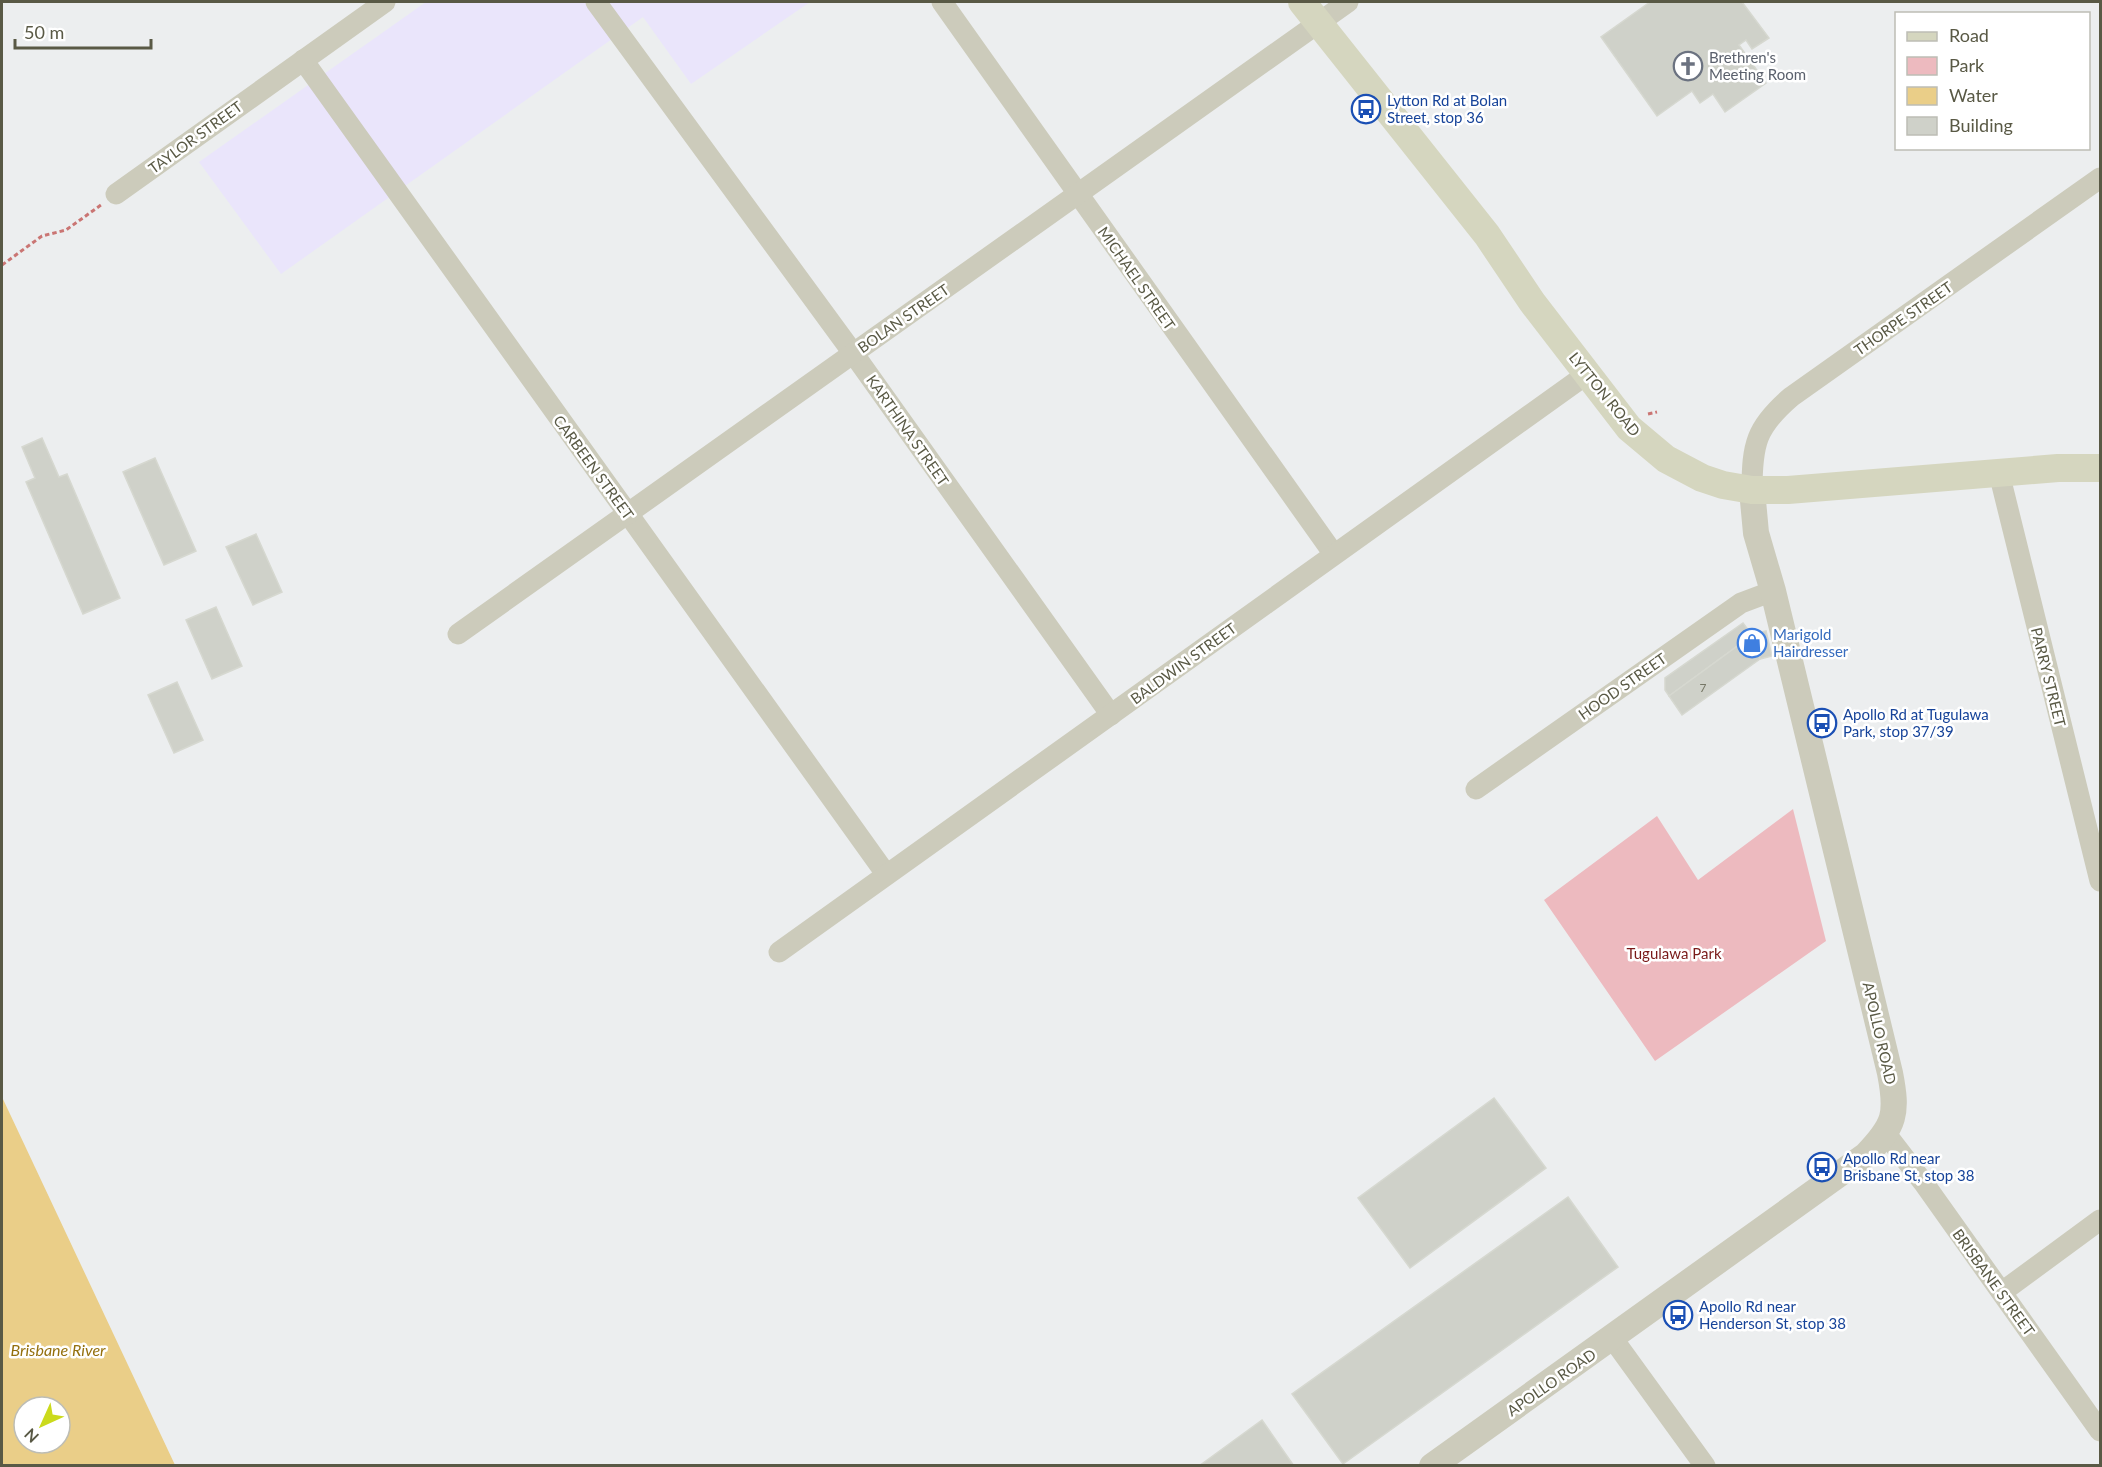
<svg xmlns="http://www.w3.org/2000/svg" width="2102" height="1467" font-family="Lato,sans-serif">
  <rect width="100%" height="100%" fill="#eceeef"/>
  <!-- commercial -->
  <path fill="#eae5fb" d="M 426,2 L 810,2 L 691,84 L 643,17 L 281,274 L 199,162 Z"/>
  <!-- green -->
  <path fill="#edbabf" d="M 1793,809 L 1826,941 L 1655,1061 L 1544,900 L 1657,816 L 1698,880 Z"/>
  <!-- water -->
  <path fill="#eace88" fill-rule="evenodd" d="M 2,1097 L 175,1465 L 2,1465 ZM 24,1407 L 60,1407 L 60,1443 L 24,1443 Z"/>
  <!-- building -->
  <g fill="#cfd1c9" stroke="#d6d8d0" stroke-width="1.5">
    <path d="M 1650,2 L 1742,2 L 1769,38 L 1752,49 L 1746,40 L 1739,45 L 1766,83 L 1725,112 L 1713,94 L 1700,103 L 1692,91 L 1657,116 L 1601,37 Z"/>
    <path d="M 42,438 L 59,477 L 67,474 L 120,598 L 83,614 L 26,482 L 35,478 L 22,447 Z"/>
    <path d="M 155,458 L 196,551 L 164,565 L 123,472 Z"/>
    <path d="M 256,534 L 282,592 L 253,605 L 226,547 Z"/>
    <path d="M 216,607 L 242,666 L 212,679 L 186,620 Z"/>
    <path d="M 1743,623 L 1752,635 L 1669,696 L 1665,690 L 1665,678 Z"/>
    <path d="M 1766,631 L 1772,656 L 1760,659 L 1754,634 Z"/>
    <path d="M 1754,634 L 1760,659 L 1682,715 L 1669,696 Z"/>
    <path d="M 177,682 L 203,740 L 174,753 L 148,695 Z"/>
    <path d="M 1494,1098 L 1546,1168 L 1410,1268 L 1358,1198 Z"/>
    <path d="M 1568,1197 L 1618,1267 L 1343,1464 L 1292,1394 Z"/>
    <path d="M 1262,1420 L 1294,1466 L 1199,1466 Z"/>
  </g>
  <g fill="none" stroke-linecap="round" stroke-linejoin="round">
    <!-- path -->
    <g stroke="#ca7573" stroke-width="3" stroke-dasharray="4.5 3" stroke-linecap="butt">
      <path d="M 2,265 L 42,236 L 66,230 L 101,205"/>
      <path d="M 1648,414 L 1657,412"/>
    </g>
    <!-- minor -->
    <g stroke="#cccbbb" stroke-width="21">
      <path d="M 596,2 L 853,353 L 1111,715"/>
      <path d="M 942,2 L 1333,553"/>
      <path d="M 303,60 L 886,874"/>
      <path d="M 116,194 L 385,2"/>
      <path d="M 1999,473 L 2100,881"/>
      <path d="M 1752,490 C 1752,444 1756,427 1791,397 L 2100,178"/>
      <path d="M 458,634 L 1348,2"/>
      <path d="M 1476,789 L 1741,603 L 1773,591"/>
      <path d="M 779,952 L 1587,374"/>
      <path d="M 1886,1134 L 1923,1182 L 2100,1431"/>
      <path d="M 2002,1292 L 2100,1220"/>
      <path d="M 1613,1339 L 1705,1466"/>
    </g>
    <!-- tertiary -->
    <path stroke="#cccbbb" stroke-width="26" d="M 1432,1466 L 1866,1155 C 1895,1125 1898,1114 1890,1073 L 1773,591 L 1756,533 L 1752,490"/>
    <!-- secondary -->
    <path stroke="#d5d6bf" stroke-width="28" d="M 1302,2 L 1487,235 L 1532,302 L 1629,428 L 1666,459 L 1702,478 L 1723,485 L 1752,490 L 1788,490 L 2058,468 L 2100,468"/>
  </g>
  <!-- icons -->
  <defs>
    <g id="church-ring" transform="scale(1.5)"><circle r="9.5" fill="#fff" stroke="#6b7280" stroke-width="1.5"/><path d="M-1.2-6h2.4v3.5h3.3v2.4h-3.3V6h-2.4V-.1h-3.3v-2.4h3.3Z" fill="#6b7280"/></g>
    <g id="bus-ring" transform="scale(1.5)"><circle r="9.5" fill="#fff" stroke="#1a4fb4" stroke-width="1.5"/><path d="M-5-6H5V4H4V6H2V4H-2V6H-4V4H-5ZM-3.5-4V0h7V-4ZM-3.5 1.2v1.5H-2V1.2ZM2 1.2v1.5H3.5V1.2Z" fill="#1a4fb4"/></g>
    <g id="shop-ring" transform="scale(1.5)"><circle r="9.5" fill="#fff" stroke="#3f7fe0" stroke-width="1.5"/><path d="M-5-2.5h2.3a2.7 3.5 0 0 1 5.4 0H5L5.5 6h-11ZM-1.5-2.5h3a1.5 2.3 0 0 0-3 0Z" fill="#3f7fe0"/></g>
  </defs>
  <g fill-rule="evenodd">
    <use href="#church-ring" x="1688" y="66"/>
    <use href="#bus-ring" x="1366" y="109"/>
    <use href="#shop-ring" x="1752" y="643"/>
    <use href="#bus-ring" x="1822" y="723"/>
    <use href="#bus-ring" x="1822" y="1167"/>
    <use href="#bus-ring" x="1678" y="1315"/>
  </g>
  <g text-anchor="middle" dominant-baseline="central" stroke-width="5" stroke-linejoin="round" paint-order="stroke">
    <!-- number labels -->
    <g font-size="12" fill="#767766">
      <text x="1703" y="687">7</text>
    </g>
    <!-- worship labels -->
    <g font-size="15" fill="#5b616d" stroke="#fff" text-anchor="start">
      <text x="1709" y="57">Brethren's<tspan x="1709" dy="17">Meeting Room</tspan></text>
    </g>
    <!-- transit labels -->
    <g font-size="15" fill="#164399" stroke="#fff" text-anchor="start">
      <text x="1387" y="100">Lytton Rd at Bolan<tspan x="1387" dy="17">Street, stop 36</tspan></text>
      <text x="1843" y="714">Apollo Rd at Tugulawa<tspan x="1843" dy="17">Park, stop 37/39</tspan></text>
      <text x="1843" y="1158">Apollo Rd near<tspan x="1843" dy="17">Brisbane St, stop 38</tspan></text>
      <text x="1699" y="1306">Apollo Rd near<tspan x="1699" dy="17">Henderson St, stop 38</tspan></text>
    </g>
    <!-- street labels -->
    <g font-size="15" fill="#595945" stroke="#fff">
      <text transform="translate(195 137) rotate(-36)">TAYLOR STREET</text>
      <text transform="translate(1137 278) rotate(55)">MICHAEL STREET</text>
      <text transform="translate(903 318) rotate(-35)">BOLAN STREET</text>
      <text transform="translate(1903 318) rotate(-35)">THORPE STREET</text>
      <text transform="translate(1605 394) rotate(51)">LYTTON ROAD</text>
      <text transform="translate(908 430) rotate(55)">KARTHINA STREET</text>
      <text transform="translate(594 467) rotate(54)">CARBEEN STREET</text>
      <text transform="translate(1183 663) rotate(-36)">BALDWIN STREET</text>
      <text transform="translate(2049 677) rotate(76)">PARRY STREET</text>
      <text transform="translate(1622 686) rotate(-35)">HOOD STREET</text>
      <text transform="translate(1880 1033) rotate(77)">APOLLO ROAD</text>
      <text transform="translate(1994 1282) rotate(54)">BRISBANE STREET</text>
      <text transform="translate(1551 1382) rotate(-35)">APOLLO ROAD</text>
    </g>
    <!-- shop labels -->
    <g font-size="15" fill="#366cbe" stroke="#fff" text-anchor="start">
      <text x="1773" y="634">Marigold<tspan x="1773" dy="17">Hairdresser</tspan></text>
    </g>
    <!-- park labels -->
    <g font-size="15" fill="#791918" stroke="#fff">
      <text x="1674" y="953">Tugulawa Park</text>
    </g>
    <!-- water labels -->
    <g font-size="16" font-style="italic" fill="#94700e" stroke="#fff">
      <text x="58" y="1349">Brisbane River</text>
    </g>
  </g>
  <!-- border -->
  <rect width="2102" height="1467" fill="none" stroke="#595945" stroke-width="6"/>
  <!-- legend -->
  <rect x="1895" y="12" width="195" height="138" fill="#ffffff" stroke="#bdbdb5" stroke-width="1.5"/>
  <rect x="1907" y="32" width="30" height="9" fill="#d5d6bf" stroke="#bdbdb5" stroke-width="1.5"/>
  <text x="1949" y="42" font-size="18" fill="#595945">Road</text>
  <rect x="1907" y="57" width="30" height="18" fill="#edbabf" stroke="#bdbdb5" stroke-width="1.5"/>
  <text x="1949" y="72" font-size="18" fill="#595945">Park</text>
  <rect x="1907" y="87" width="30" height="18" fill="#eace88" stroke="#bdbdb5" stroke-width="1.5"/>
  <text x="1949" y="102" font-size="18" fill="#595945">Water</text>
  <rect x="1907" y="117" width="30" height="18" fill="#cfd1c9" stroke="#bdbdb5" stroke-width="1.5"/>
  <text x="1949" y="132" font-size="18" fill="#595945">Building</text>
  <!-- north arrow -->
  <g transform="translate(42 1425) rotate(225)"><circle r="28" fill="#ffffff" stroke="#bdbdb5" stroke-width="1.5"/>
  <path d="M0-4.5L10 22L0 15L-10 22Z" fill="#cbda1c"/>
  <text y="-9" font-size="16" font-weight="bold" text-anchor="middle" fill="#595945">N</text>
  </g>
  <!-- scale -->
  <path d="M15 39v9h136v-9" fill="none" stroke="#595945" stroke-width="3"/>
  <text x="24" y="39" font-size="18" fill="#595945" stroke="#ffffff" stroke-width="4.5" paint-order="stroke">50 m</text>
</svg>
